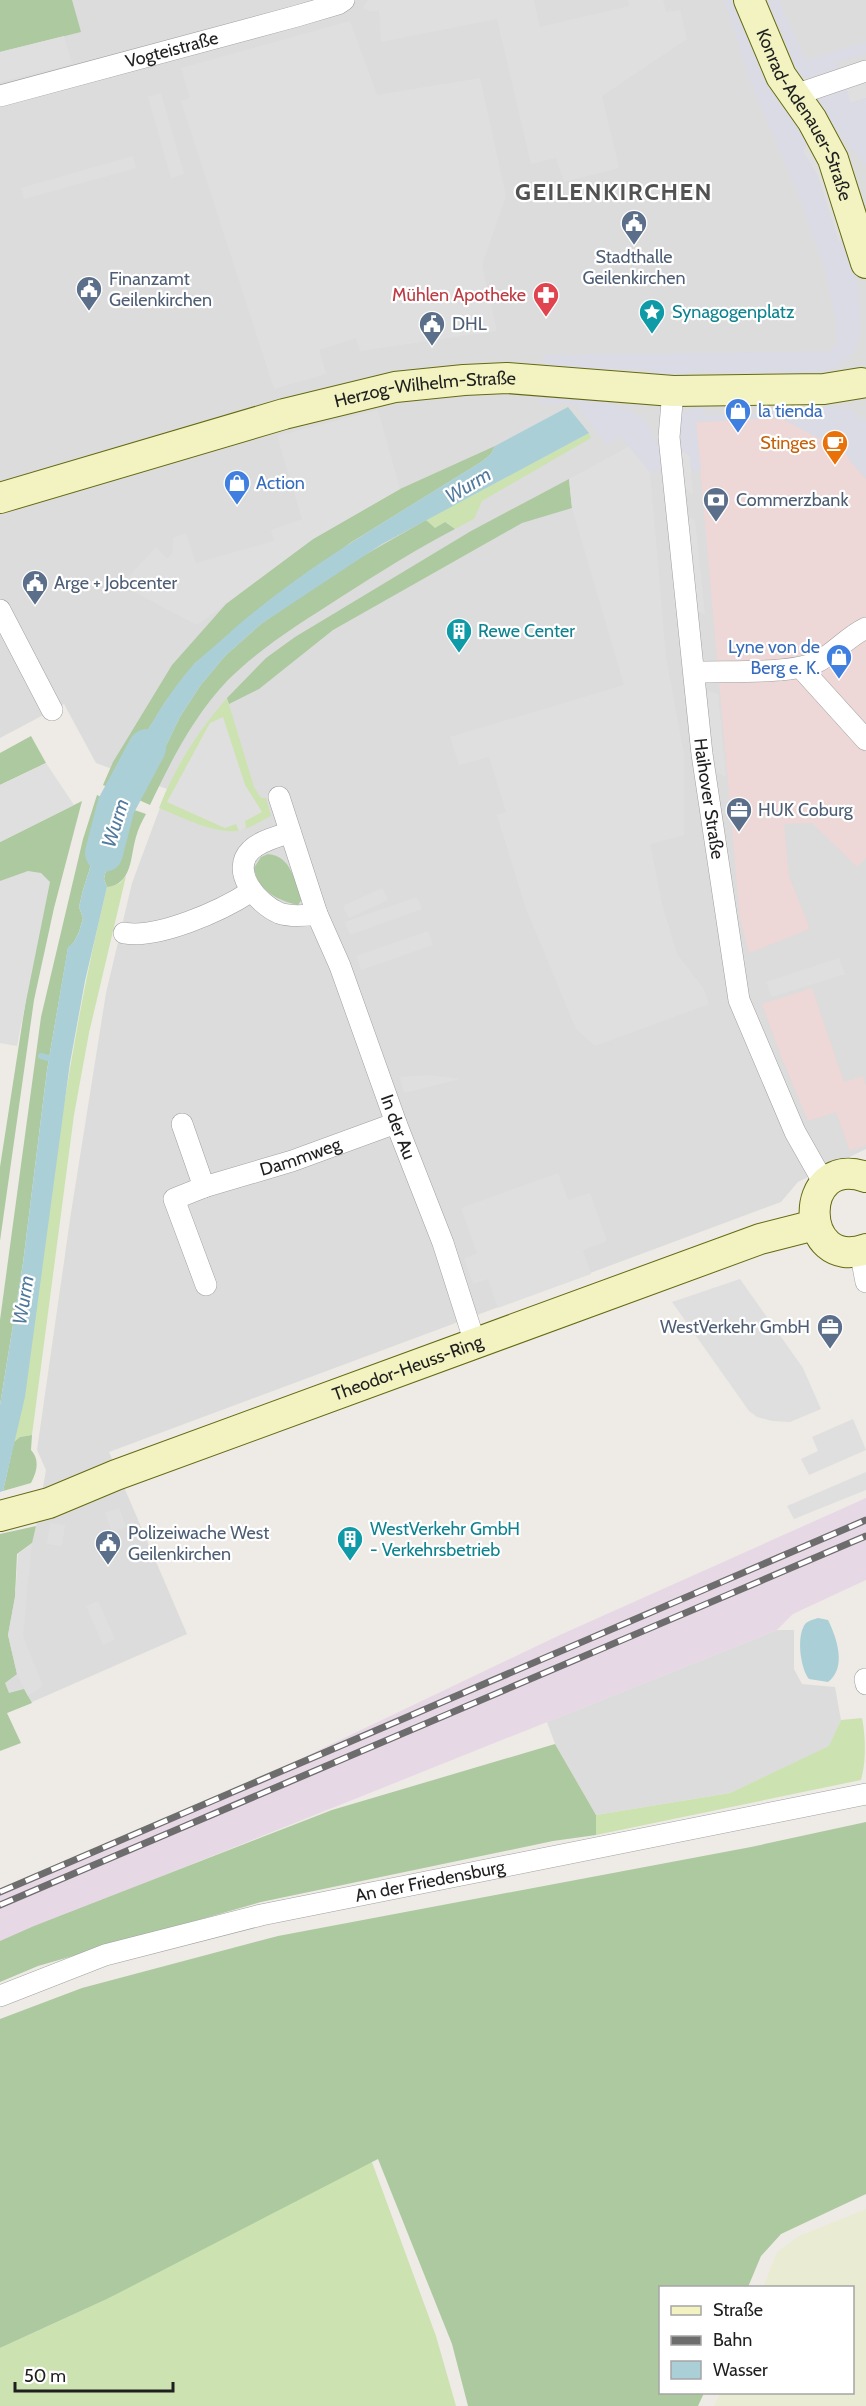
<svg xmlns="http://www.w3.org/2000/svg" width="866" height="2406" font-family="Cabin,sans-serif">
  <rect width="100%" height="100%" fill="#eeebe6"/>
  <!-- residential -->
  <g fill="#dcdcdc">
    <path d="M 0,0 L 866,0 L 866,1149 L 798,1182 L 781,1202 L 109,1452 L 187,1634 L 7,1713 L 0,1642 L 36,1526 L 46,1470 L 37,1450 L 71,1213 L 106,993 L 132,883 L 167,789 L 96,763 L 64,704 L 0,738 Z"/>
    <path d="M 777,1630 L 794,1630 L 794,1669 L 802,1684 L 835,1687 L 841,1720 L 830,1746 L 730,1793 L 596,1815 L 555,1744 L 547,1722 Z"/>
  </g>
  <!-- commercial -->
  <g fill="#edd7d7">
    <path d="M 781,418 L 846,453 L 850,461 L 866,479 L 866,858 L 857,867 L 812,823 L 784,824 L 789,876 L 810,929 L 749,953 L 740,919 L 696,422 Z"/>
    <path d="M 812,988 L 844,1082 L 863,1076 L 866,1086 L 866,1145 L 850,1151 L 836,1112 L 808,1121 L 780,1054 L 762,1004 Z"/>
  </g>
  <!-- industrial -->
  <path fill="#e7d8e5" d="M 866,1498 L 866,1580 L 793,1614 L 777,1630 L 0,1941 L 0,1895 L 135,1838 L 562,1634 Z"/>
  <!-- farmland -->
  <path fill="#eaebd3" d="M 866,2209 L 866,2406 L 714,2406 L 720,2393 L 852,2392 L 852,2288 L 763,2287 L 777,2252 L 799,2236 Z"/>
  <!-- grass -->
  <g fill="#cce3b1">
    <path d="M 589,433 L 591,438 L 482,501 L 474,519 L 455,529 L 445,522 L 435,528 L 426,520 Z"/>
    <path d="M 227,698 L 254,787 L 261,798 L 266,798 L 271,816 C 261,821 248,830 236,831 C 211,833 182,817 159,808 C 175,767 198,731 227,698 Z"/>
    <path d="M 126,876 L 89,1033 L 74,1115 L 32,1435 L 20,1437 L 14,1442 C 30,1373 36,1302 46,1231 C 61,1116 79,1001 107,887 L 120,883 Z"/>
    <path d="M 862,1718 C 866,1737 866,1763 861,1780 L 596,1835 L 596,1815 L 730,1793 L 829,1746 L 841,1720 Z"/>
    <path d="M 369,2154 L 436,2336 L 456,2406 L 0,2406 L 0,2348 L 107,2299 Z"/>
  </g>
  <!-- forest -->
  <g fill="#adc99f">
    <path d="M 0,0 L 72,0 L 81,32 L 0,52 Z"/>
    <path d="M 495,446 L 491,454 L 481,462 L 350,543 L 195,663 L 165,702 L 140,743 L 117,791 L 103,785 L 113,762 L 172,665 L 226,604 L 313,539 L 400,489 Z"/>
    <path d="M 569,479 L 572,508 L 522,523 L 333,630 L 259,689 L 229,704 L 227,698 L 266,658 L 295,637 L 471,531 Z"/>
    <path d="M 426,520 L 435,528 L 445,522 L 455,529 C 416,549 379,573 341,597 C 301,623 261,647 227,681 C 193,717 171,761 150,805 L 130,796 L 147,762 L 164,750 L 180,717 L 200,686 L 225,656 L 261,624 L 287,606 L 342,568 Z"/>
    <path d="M 31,736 L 46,763 L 0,785 L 0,753 Z"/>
    <path d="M 97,795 L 111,802 L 83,890 L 79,907 L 83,918 L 79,932 L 74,942 L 68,948 L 47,1070 L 23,1263 L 0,1405 L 0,1320 L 41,1017 L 83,839 Z"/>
    <path d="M 82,801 L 54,908 L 34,1000 L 0,1241 L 0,1167 L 26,999 L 0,881 L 0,842 Z"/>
    <path d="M 123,806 L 146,814 C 142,821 138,829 136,837 C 130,856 133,884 107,887 L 104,879 L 115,830 Z"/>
    <path d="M 268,854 C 291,856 294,880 302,899 L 298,905 C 277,900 258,891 254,868 L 261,857 Z"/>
    <path d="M 32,1435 L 31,1450 C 40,1460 37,1472 31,1483 L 3,1491 L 14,1442 L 20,1437 Z"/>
    <path d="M 36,1526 L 32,1543 L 17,1554 L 15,1597 L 8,1635 L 17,1674 L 5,1683 L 9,1693 L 24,1689 L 32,1703 L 7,1713 L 21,1743 L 0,1751 L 0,1534 Z"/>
    <path d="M 555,1744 L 596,1815 L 596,1835 L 553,1841 L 261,1902 L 38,1966 L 0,1982 L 0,1941 L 34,1926 L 332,1810 Z"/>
    <path d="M 866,1822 L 866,2194 L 781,2234 L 761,2256 L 748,2287 L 660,2288 L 660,2392 L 704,2393 L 698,2406 L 468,2406 L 452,2344 L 378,2159 L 107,2299 L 0,2348 L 0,2019 L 82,1988 L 278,1936 L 751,1847 Z"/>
  </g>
  <!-- parking -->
  <g fill="#dfdfdf">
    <path d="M 368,0 L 534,0 L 540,27 L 629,6 L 628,0 L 663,0 L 666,12 L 680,10 L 687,39 L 602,96 L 619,168 L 564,182 L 556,158 L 531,164 L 497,19 L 381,42 L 379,11 L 370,11 L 363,8 Z"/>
    <path d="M 350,21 L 377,95 L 480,78 L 506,196 L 482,265 L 497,331 L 360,351 L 356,338 L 319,350 L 326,374 L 274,389 L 181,101 L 190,98 L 181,68 Z"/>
    <path d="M 64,36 L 72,64 L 0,82 L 0,52 Z"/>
    <path d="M 866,81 L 866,98 L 850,103 L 846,87 Z"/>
    <path d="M 161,93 L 184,174 L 171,178 L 148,97 Z"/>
    <path d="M 810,138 L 847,232 L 839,243 L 818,177 L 803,151 Z"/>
    <path d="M 133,156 L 136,168 L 24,199 L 21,188 Z"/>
    <path d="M 378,410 L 400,489 L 313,539 L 197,625 L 121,585 L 156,547 L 167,559 L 173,552 L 173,538 L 186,533 L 196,563 L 274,541 L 271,530 L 302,519 L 277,436 Z"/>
    <path d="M 630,446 L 650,472 L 666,657 L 684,755 L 684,835 L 650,844 L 662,904 L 677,954 L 704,989 L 709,1004 L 595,1046 L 576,1029 L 525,906 L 497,815 L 506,812 L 489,757 L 459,765 L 450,737 L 624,685 L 572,508 L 569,479 Z"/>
    <path d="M 677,447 L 690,456 L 693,495 L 681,486 Z"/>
    <path d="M 683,513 L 695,520 L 705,615 L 692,607 Z"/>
    <path d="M 706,690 L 718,694 L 726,777 L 714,771 Z"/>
    <path d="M 223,717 L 245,785 L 262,812 L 245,821 L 246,828 L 239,831 L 236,824 L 225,828 L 167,802 L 210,723 Z"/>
    <path d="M 46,763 L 74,805 L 0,842 L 0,785 Z"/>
    <path d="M 28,871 L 41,873 L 50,882 L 17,1046 L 0,1043 L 0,881 Z"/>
    <path d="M 382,888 L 388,900 L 349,918 L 343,906 Z"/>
    <path d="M 417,897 L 422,909 L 350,935 L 345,922 Z"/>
    <path d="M 428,931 L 433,945 L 361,970 L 356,956 Z"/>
    <path d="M 839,958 L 845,974 L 772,997 L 766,982 Z"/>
    <path d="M 429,1075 L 460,1079 L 404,1093 L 400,1077 Z"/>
    <path d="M 558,1173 L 568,1200 L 590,1193 L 607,1241 L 583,1250 L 591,1274 L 498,1308 L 488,1279 L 473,1284 L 464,1259 L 477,1253 L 461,1208 Z"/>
    <path d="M 740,1279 L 803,1368 L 821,1409 L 790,1422 L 772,1421 L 757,1417 L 749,1411 L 672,1302 Z"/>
    <path d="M 853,1419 L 866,1450 L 809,1475 L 801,1459 L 818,1451 L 812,1437 Z"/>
    <path d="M 866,1472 L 866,1490 L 794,1519 L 787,1506 Z"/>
    <path d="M 119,1508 L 126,1527 L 112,1532 L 105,1513 Z"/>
    <path d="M 50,1523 L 65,1525 L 62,1546 L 47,1544 Z"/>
    <path d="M 32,1543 L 23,1636 L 43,1686 L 28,1696 L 17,1674 L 8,1635 L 15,1597 L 18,1554 Z"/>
    <path d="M 98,1601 L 115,1639 L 103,1645 L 86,1606 Z"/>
  </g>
  <!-- plaza -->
  <g fill="#dadbe4">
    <path d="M 724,0 L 740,0 L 765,67 L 759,71 L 782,108 L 788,104 L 810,138 L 803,151 L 818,177 L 839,242 L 847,232 L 857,281 L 860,317 L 860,335 L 854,353 L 837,367 L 822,372 L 782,377 L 781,372 L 690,372 L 688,378 L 650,378 L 648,369 L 597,369 L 597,375 L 546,368 L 543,355 L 829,351 L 837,343 L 835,318 L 826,273 L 794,185 L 751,84 Z"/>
    <path d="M 762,0 L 779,0 L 806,60 L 866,42 L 866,54 L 837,62 L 838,69 L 809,78 L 799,77 L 787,60 L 791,58 L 779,24 L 772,25 Z"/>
    <path d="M 846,87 L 851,103 L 866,98 L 866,166 L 822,113 L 814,96 Z"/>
    <path d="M 538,392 L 604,402 L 628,409 L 644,419 L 649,426 L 662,456 L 664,470 L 650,472 L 620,436 L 607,445 L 575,404 L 540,403 Z"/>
    <path d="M 825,406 L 848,408 L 866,421 L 866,479 L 850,461 L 846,453 L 781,418 L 696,422 L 701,470 L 691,472 L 690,456 L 677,447 L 680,420 L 682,414 L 695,407 L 705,408 L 705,416 L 798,413 L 798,408 Z"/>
  </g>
  <!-- water -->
  <g fill="#abcfd7">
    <path d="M 568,407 L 589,433 L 382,544 L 261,624 L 225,656 L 200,686 L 180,717 L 164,750 L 147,762 L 130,796 L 117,791 C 139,746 161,700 195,663 C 205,654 216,645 226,636 C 302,567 394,517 481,462 L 491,454 L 495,446 Z"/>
    <path d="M 111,802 L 123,806 L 115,830 L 104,879 L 107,887 L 85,981 L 70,1063 L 25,1397 L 3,1491 L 0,1492 L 0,1405 L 23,1263 L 47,1070 L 68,947 L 74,942 L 79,932 L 83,918 L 79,907 L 83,890 Z"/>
    <path d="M 818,1618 L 828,1620 C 837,1638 847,1668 828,1682 L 809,1679 C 801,1669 797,1641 803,1628 C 805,1621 812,1620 818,1618 Z"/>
  </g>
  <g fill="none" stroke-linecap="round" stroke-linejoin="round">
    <!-- stream -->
    <path stroke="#abcfd7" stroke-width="6" d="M 41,1056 L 55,1060"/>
    <!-- river -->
    <path stroke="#abcfd7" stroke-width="38" d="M 104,853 L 116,806 L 147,748"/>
    <!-- street casing -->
    <g stroke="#a0a0a0" stroke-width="22">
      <g id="street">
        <path d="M 795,95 L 866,71"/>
        <path id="s1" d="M 0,96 L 297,16 L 338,4 L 344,0"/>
        <path id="s2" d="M 673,391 L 669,437 L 702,754 L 739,1000 L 795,1132 L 825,1185"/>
        <path d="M 0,610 L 52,710"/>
        <path d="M 801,668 L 866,740"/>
        <path d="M 702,672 C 731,671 792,674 817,662 C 834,654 847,637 866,628"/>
        <path id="s3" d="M 279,797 L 317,914 L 340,966 L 396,1123 L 443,1243 L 475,1343"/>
        <path d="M 290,832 C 278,837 261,840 251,850 C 229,871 258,904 279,913 C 291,917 304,916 317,914"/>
        <path d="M 124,933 C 158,939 221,911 250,892"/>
        <path d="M 182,1124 L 204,1187"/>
        <path d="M 860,1251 L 866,1282"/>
        <path id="s4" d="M 206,1285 L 174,1199 L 204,1187 L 292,1161 L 396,1123"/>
        <path d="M 865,1679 L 866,1684"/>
        <path id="s5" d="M 0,1996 L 105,1955 L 261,1915 L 866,1794"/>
      </g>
    </g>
    <!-- secondary casing -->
    <g stroke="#656a11" stroke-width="32">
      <g id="secondary">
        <path id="s6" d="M 749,0 L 781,76 L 812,120 L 833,159 L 866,263"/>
        <path id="s7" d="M 0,498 L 284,414 L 395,387 L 464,380 L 507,378 L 673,391 L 824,389 L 861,383"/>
        <path d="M 866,1177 C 796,1153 799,1273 866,1249"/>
        <path id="s8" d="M 0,1516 L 49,1503 L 116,1475 L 760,1239 L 815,1225"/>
      </g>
    </g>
    <!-- street -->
    <use href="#street" stroke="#fff" stroke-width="21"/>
    <!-- secondary -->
    <use href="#secondary" stroke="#f2f3c0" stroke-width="30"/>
    <!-- rail casing -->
    <g stroke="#6d6d6d" stroke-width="7">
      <g id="rail">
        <path d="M 0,1892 L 866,1520"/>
        <path d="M 0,1905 L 866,1536"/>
      </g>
    </g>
    <!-- rail -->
    <use href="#rail" stroke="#fff" stroke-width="4.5" stroke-dasharray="14" stroke-linecap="butt"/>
  </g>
  <!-- icons -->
  <defs>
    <g id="civic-pin" transform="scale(1.35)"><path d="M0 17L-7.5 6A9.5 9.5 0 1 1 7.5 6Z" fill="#5c6f8a" stroke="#fff"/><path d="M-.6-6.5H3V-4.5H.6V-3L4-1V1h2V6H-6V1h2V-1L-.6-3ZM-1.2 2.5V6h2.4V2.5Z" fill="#fff"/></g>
    <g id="pharmacy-pin" transform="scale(1.35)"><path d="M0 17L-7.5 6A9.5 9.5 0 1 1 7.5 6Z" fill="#e0444e" stroke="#fff"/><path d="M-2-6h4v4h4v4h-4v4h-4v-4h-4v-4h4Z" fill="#fff"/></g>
    <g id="sight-pin" transform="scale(1.35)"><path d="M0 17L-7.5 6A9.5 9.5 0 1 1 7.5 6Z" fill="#0f9aa8" stroke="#fff"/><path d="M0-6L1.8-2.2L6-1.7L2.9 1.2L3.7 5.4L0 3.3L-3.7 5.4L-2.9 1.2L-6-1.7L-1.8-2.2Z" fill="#fff"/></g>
    <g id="shop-pin" transform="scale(1.35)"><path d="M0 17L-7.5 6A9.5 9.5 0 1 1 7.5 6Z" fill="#3f7fe0" stroke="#fff"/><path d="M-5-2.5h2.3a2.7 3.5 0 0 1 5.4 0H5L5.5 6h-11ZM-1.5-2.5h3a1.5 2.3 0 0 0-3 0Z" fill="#fff"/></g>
    <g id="cafe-pin" transform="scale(1.35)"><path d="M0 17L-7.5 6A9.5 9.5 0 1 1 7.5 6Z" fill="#e8710a" stroke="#fff"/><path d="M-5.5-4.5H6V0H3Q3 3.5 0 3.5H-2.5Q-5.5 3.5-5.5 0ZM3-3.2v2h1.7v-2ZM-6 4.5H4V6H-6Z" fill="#fff"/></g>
    <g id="bank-pin" transform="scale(1.35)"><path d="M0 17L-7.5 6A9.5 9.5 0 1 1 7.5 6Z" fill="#5c6f8a" stroke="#fff"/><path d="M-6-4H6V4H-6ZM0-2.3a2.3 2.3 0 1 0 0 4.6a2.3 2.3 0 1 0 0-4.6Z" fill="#fff"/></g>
    <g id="building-pin" transform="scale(1.35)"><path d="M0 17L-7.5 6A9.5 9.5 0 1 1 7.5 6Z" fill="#0f9aa8" stroke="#fff"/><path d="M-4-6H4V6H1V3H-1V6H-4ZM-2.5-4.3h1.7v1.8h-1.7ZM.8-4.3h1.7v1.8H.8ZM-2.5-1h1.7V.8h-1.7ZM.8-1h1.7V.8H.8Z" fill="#fff"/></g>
    <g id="office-pin" transform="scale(1.35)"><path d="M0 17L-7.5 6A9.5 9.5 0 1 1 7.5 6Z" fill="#5c6f8a" stroke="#fff"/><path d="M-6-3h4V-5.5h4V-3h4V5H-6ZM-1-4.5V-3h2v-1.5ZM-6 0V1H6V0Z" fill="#fff"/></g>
  </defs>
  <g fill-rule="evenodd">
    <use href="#civic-pin" x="634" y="223"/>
    <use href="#civic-pin" x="89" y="289"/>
    <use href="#pharmacy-pin" x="546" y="295"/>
    <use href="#sight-pin" x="652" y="312"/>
    <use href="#civic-pin" x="432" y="324"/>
    <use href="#shop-pin" x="738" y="411"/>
    <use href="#cafe-pin" x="835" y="443"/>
    <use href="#shop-pin" x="237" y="483"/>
    <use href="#bank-pin" x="716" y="500"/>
    <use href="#civic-pin" x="35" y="583"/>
    <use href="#building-pin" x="459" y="631"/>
    <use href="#shop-pin" x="839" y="657"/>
    <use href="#office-pin" x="739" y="810"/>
    <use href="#office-pin" x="830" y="1327"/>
    <use href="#building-pin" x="350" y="1539"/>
    <use href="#civic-pin" x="108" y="1543"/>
  </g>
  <g text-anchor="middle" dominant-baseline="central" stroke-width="4.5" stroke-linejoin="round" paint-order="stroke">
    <!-- street labels -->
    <g font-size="18" fill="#1f1f1f" stroke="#fff">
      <text stroke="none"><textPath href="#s1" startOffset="178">Vogteistraße</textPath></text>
      <text stroke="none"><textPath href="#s6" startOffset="128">Konrad-Adenauer-Straße</textPath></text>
      <text stroke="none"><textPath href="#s7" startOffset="440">Herzog-Wilhelm-Straße</textPath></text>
      <text stroke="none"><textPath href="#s2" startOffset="410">Haihover Straße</textPath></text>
      <text stroke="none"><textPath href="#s3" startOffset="351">In der Au</textPath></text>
      <text stroke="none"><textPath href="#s4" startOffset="225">Dammweg</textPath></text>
      <text stroke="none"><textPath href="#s8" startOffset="434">Theodor-Heuss-Ring</textPath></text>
      <text stroke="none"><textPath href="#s5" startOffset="446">An der Friedensburg</textPath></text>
    </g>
    <!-- service labels -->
    <g font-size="18" fill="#4e5e75" stroke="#fff" text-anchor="start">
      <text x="634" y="257" text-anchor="middle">Stadthalle<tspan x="634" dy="21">Geilenkirchen</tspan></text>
      <text x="109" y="279">Finanzamt<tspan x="109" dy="21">Geilenkirchen</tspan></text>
      <text x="452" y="324">DHL</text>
      <text x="736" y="500">Commerzbank</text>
      <text x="54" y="583">Arge + Jobcenter</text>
      <text x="758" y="810">HUK Coburg</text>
      <text x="810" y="1327" text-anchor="end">WestVerkehr GmbH</text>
      <text x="128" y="1533">Polizeiwache West<tspan x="128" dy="21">Geilenkirchen</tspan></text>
    </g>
    <!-- health labels -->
    <g font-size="18" fill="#be3a42" stroke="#fff" text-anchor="end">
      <text x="526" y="295">Mühlen Apotheke</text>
    </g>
    <!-- culture labels -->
    <g font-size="18" fill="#0d838f" stroke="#fff" text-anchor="start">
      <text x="672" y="312">Synagogenplatz</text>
      <text x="478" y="631">Rewe Center</text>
      <text x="370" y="1529">WestVerkehr GmbH<tspan x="370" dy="21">- Verkehrsbetrieb</tspan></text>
    </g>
    <!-- shop labels -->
    <g font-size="18" fill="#366cbe" stroke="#fff" text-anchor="start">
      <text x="758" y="411">la tienda</text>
      <text x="256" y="483">Action</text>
      <text x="820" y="647" text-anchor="end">Lyne von de<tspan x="820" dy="21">Berg e. K.</tspan></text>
    </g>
    <!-- food labels -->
    <g font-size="18" fill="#c56008" stroke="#fff" text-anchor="end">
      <text x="816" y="443">Stinges</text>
    </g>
    <!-- water labels -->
    <g font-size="20" font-style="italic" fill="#527a9d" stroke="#fff">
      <text transform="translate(468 485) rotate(-31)">Wurm</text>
      <text transform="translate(115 823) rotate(-73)">Wurm</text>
      <text transform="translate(23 1300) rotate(-81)">Wurm</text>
    </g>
    <!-- district labels -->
    <g font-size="24" font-weight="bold" letter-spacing="1.5" fill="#525252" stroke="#fff">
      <text x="614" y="191">GEILENKIRCHEN</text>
    </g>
  </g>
  <!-- legend -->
  <rect x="659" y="2286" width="195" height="108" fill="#ffffff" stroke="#a5a5a5" stroke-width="1.5"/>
  <rect x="671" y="2306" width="30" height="9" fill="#f2f3c0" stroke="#a5a5a5" stroke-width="1.5"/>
  <text x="713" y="2316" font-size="18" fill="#1f1f1f">Straße</text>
  <rect x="671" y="2336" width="30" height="9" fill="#6d6d6d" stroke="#a5a5a5" stroke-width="1.5"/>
  <text x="713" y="2346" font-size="18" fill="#1f1f1f">Bahn</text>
  <rect x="671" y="2361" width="30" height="18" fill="#abcfd7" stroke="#a5a5a5" stroke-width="1.5"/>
  <text x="713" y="2376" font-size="18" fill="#1f1f1f">Wasser</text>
  <!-- scale -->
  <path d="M15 2382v9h158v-9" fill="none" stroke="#1f1f1f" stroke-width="3"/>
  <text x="24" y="2382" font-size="18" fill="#1f1f1f" stroke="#ffffff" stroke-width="4.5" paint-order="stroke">50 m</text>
</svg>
